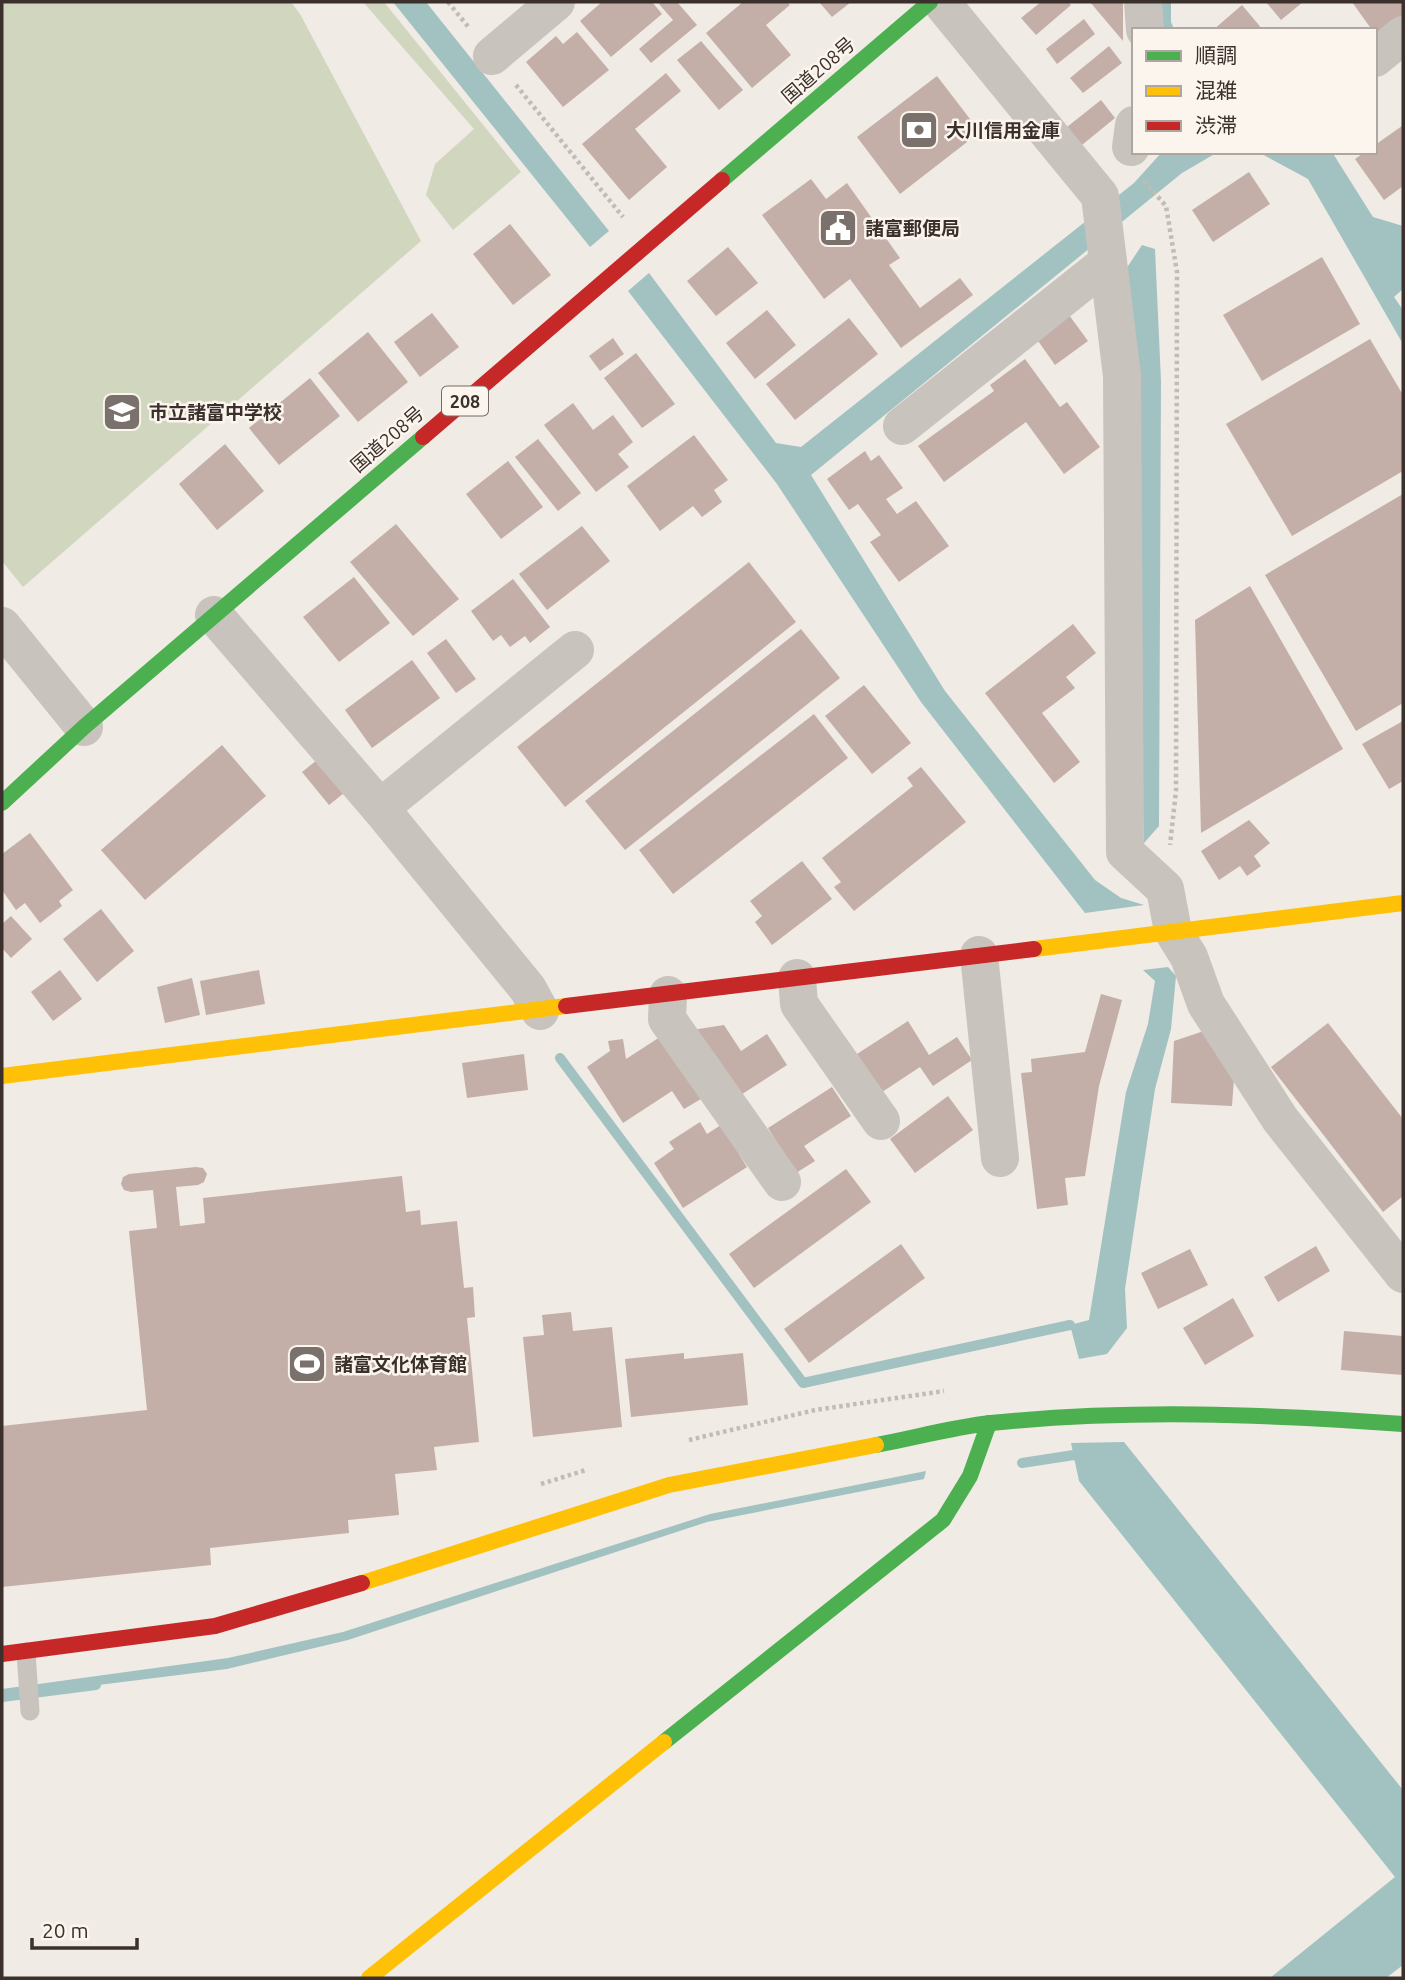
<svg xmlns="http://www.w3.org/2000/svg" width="1405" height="1980" font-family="Ubuntu,'Noto Sans JP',sans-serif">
  <rect width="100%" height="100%" fill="#f0ebe5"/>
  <!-- green -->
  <g fill="#d1d6bf">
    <path d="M 2,2 L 291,2 L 300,14 L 421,241 L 23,587 L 2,561 Z"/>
    <path d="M 363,2 L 384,2 L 521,172 L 453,230 L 426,195 L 435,164 L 474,129 Z"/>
  </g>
  <!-- water -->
  <g fill="#a1c2c1">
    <path d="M 393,2 L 426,2 L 609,231 L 590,247 Z"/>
    <path d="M 1162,152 L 1218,152 L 1182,173 L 811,475 L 945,691 L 1095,880 L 1121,898 L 1144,905 L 1085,913 L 921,702 L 777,484 L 628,291 L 649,273 L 776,443 L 801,447 L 1134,183 Z"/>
    <path d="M 1258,152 L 1332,152 L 1373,217 L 1403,226 L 1403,289 L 1394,297 L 1403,310 L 1403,344 L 1308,179 Z"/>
    <path d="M 1142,245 L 1155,249 L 1161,381 L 1159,826 L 1144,843 L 1126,269 Z"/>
    <path d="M 1168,967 L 1176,976 L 1171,1029 L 1155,1089 L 1125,1289 L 1127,1328 L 1107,1354 L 1079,1359 L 1070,1325 L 1089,1320 L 1126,1092 L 1148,1024 L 1155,981 L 1143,970 Z"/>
    <path d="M 1124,1442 L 1403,1790 L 1403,1965 L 1386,1978 L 1270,1978 L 1395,1877 L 1079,1481 L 1071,1443 Z"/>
    <path d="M 926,1471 L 924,1479 L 707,1522 L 348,1640 L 227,1669 L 2,1697 L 2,1689 L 228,1658 L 343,1632 L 710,1514 Z"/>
  </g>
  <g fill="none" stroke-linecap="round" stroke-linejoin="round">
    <!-- stream -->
    <g stroke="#a1c2c1" stroke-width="10">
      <path d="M 1166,2 L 1166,23 L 1169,30"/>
      <path d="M 560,1058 L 803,1383 L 1070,1325"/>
      <path d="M 1022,1463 L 1074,1455 L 1086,1460"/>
      <path d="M 2,1697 L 96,1685"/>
    </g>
  </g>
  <!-- building -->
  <g fill="#c3afa7">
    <path d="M 602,2 L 652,2 L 662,14 L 611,57 L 580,21 Z"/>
    <path d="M 661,2 L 677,2 L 697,25 L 651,63 L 639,49 L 673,20 L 659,4 Z"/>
    <path d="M 743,2 L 787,2 L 790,5 L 766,25 L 791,55 L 752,88 L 706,33 Z"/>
    <path d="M 819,2 L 851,2 L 832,17 Z"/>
    <path d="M 1041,2 L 1068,2 L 1071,5 L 1036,35 L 1021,18 Z"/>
    <path d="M 1090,2 L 1123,2 L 1123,41 Z"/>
    <path d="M 1266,2 L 1303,2 L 1281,20 Z"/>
    <path d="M 1352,2 L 1403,2 L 1403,17 L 1375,34 L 1375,30 L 1372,30 Z"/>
    <path d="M 1242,5 L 1263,30 L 1213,30 Z"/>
    <path d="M 1084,19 L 1095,34 L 1057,64 L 1046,49 Z"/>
    <path d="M 577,32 L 609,70 L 563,107 L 526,62 L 556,36 L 563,44 Z"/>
    <path d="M 701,41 L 743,90 L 719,110 L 677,60 Z"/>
    <path d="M 1109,46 L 1122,63 L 1083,93 L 1070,78 Z"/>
    <path d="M 666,73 L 681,91 L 635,129 L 667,167 L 629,200 L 582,144 Z"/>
    <path d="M 937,76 L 980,132 L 900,194 L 857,137 Z"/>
    <path d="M 1101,100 L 1115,118 L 1077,149 L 1062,131 Z"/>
    <path d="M 1402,126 L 1403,186 L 1384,200 L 1355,159 L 1365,152 L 1375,152 L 1375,145 Z"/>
    <path d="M 1249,172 L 1270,204 L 1213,242 L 1192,210 Z"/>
    <path d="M 811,179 L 826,199 L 847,183 L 900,258 L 889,265 L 920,308 L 960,278 L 973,295 L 901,348 L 850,279 L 824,299 L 762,215 Z"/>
    <path d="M 510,224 L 551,275 L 513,305 L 473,254 Z"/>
    <path d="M 728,247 L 758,283 L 716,316 L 687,281 Z"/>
    <path d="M 1322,257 L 1360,324 L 1262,381 L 1223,315 Z"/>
    <path d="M 767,310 L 796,345 L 755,379 L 726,343 Z"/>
    <path d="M 432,313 L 459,347 L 420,377 L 394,342 Z"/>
    <path d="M 1069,315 L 1088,341 L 1055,365 L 1036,338 Z"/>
    <path d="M 849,318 L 878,354 L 795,420 L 766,384 Z"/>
    <path d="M 368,332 L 408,382 L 358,422 L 318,373 Z"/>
    <path d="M 613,338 L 624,354 L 600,371 L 589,356 Z"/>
    <path d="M 1370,339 L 1403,395 L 1403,471 L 1292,536 L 1226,424 Z"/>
    <path d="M 636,353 L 675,404 L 642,428 L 604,378 Z"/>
    <path d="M 1025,359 L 1060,407 L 1067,402 L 1100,447 L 1064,474 L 1026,422 L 944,482 L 918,446 L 994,391 L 990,385 Z"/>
    <path d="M 310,378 L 340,416 L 279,465 L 249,428 Z"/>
    <path d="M 573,403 L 593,430 L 613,415 L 633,442 L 618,454 L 629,467 L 596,492 L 544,425 Z"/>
    <path d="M 694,435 L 728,480 L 714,490 L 722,502 L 702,517 L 693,506 L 660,531 L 627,486 Z"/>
    <path d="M 538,439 L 581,493 L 558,511 L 515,457 Z"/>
    <path d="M 225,444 L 264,491 L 217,530 L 179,484 Z"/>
    <path d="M 865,451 L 871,461 L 879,455 L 903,488 L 886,499 L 897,514 L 916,501 L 949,546 L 899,582 L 870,542 L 881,535 L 858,504 L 849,510 L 827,479 Z"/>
    <path d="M 508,461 L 543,507 L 501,539 L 466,494 Z"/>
    <path d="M 1403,494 L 1403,703 L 1356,731 L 1265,575 Z"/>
    <path d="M 396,524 L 459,599 L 413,636 L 350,562 Z"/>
    <path d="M 582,526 L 610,561 L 547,610 L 519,574 Z"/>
    <path d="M 749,562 L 796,622 L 565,807 L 517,747 Z"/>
    <path d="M 354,577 L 390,623 L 339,662 L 303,617 Z"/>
    <path d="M 513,579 L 550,627 L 530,643 L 525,636 L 510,647 L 501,635 L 493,641 L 471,611 Z"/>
    <path d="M 1250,586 L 1343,749 L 1201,833 L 1195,620 Z"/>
    <path d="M 1073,624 L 1096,653 L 1066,677 L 1075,688 L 1042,713 L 1080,762 L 1054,783 L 985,693 Z"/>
    <path d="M 801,629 L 840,678 L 625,850 L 585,801 Z"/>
    <path d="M 446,639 L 476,679 L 456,693 L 427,653 Z"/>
    <path d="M 412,660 L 440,698 L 372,748 L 345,710 Z"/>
    <path d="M 864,685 L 911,743 L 872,774 L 825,716 Z"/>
    <path d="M 814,714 L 848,758 L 673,894 L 639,850 Z"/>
    <path d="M 1403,721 L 1403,781 L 1389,789 L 1362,744 Z"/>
    <path d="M 222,745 L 266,796 L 145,900 L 101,850 Z"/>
    <path d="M 322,756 L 349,789 L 329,805 L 302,772 Z"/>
    <path d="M 921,767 L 966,822 L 854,911 L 834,887 L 841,882 L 822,858 L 913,786 L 907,778 Z"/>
    <path d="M 1249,820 L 1270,843 L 1254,856 L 1261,866 L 1247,876 L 1240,866 L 1219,880 L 1201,851 Z"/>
    <path d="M 30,833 L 73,890 L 59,901 L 62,906 L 40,923 L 25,903 L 16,910 L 2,890 L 2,854 Z"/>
    <path d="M 802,861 L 832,899 L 772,945 L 755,922 L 762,916 L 750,901 Z"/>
    <path d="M 101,909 L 134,951 L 97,982 L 63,939 Z"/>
    <path d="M 11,916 L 32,939 L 11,958 L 2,948 L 2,922 L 3,923 Z"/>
    <path d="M 60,970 L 82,999 L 53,1021 L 31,992 Z"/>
    <path d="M 259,970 L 265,1004 L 206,1015 L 200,981 Z"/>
    <path d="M 192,978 L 200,1015 L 165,1023 L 157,987 Z"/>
    <path d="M 1101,994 L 1122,1000 L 1099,1086 L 1085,1176 L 1065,1178 L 1068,1205 L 1037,1209 L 1021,1073 L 1032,1072 L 1031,1059 L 1085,1052 Z"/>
    <path d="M 908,1021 L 929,1055 L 957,1037 L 972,1060 L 933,1086 L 920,1067 L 882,1092 L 857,1054 Z"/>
    <path d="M 1328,1023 L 1403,1119 L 1403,1196 L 1383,1212 L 1271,1067 Z"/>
    <path d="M 724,1025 L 741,1051 L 767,1034 L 787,1065 L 736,1098 L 692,1030 Z"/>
    <path d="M 1207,1030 L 1234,1078 L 1232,1106 L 1171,1103 L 1174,1041 Z"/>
    <path d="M 660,1037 L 701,1099 L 684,1109 L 672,1091 L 623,1123 L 587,1067 L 610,1051 L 608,1041 L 623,1039 L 626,1059 Z"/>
    <path d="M 524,1054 L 528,1090 L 467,1098 L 462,1063 Z"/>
    <path d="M 832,1087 L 851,1116 L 804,1146 L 815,1161 L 796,1173 L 768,1128 Z"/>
    <path d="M 948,1096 L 973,1130 L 915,1173 L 890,1139 Z"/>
    <path d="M 700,1122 L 707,1134 L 721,1125 L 747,1167 L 683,1208 L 654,1163 L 674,1149 L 669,1142 Z"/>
    <path d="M 196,1167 L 203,1168 L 207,1174 L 204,1182 L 198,1185 L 176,1187 L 180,1226 L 205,1223 L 203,1198 L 402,1176 L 406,1212 L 420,1210 L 421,1225 L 457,1221 L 464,1288 L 473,1287 L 475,1317 L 467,1318 L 479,1442 L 434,1447 L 437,1470 L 395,1474 L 399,1515 L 348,1520 L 349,1533 L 210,1548 L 211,1565 L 2,1587 L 2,1426 L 147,1410 L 129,1231 L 157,1228 L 153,1190 L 131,1192 L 124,1190 L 121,1184 L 123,1177 L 129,1174 Z"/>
    <path d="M 846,1169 L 871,1202 L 754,1288 L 729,1254 Z"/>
    <path d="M 901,1244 L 925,1278 L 809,1363 L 784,1329 Z"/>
    <path d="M 1316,1246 L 1330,1271 L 1278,1302 L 1264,1277 Z"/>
    <path d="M 1190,1249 L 1208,1285 L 1158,1309 L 1141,1273 Z"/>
    <path d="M 1233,1298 L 1254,1336 L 1205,1365 L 1183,1328 Z"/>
    <path d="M 571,1312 L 573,1331 L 612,1327 L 622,1427 L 533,1437 L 523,1337 L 544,1335 L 542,1315 Z"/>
    <path d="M 1344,1331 L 1403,1336 L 1403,1375 L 1341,1370 Z"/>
    <path d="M 684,1353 L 684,1359 L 743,1353 L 748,1405 L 631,1417 L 625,1359 Z"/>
  </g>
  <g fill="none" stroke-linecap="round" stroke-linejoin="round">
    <!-- path -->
    <g stroke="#c2bbb6" stroke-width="4.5" stroke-dasharray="3.5 3.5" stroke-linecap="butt">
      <path d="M 448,2 L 470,29"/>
      <path d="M 516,85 L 623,217"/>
      <path d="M 1144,181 L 1166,206 L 1177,272 L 1176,791 L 1170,845"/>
      <path d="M 689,1440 L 815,1410 L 944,1391"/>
      <path d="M 541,1484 L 586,1470"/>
    </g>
    <!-- lane -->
    <path stroke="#c9c3be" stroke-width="19" d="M 26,1652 L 30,1711"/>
    <!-- street -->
    <g stroke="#c9c3be" stroke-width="38">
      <path d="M 941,2 L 1100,196 L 1122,376 L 1125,852 L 1165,889 L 1173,931 L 1189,957 L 1206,1004 L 1280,1119 L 1403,1274"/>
      <path d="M 1143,2 L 1145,30"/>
      <path d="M 492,56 L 556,2"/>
      <path d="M 1375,58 L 1403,35"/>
      <path d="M 1131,147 L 1134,125"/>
      <path d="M 902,426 L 1108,262"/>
      <path d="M 214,615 L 380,808 L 528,989 L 540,1011"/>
      <path d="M 2,626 L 84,727"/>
      <path d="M 380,808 L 575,650"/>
      <path d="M 979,955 L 1000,1158"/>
      <path d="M 797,978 L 799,1004 L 881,1121"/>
      <path d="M 668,995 L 667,1019 L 782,1182"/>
    </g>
    <!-- fast -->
    <g stroke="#4caf50" stroke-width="16">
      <path d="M 722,180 L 930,2"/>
      <path d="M 2,803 L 84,727 L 423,437"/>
      <path d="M 876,1445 C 914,1438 953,1427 991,1423 C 1130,1409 1265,1414 1403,1424"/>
      <path d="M 664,1742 L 943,1520 L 970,1476 L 989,1423"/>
    </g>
    <!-- slow -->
    <g stroke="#ffc107" stroke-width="16">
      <path d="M 1034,949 L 1403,903"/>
      <path d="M 2,1076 L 566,1006"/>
      <path d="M 362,1583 L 669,1485 L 876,1445"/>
      <path d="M 369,1978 L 664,1742"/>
    </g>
    <!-- jam -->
    <g stroke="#c62828" stroke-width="16">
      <path d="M 423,437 L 722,180"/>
      <path d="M 566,1006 L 1034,949"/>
      <path d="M 2,1654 L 215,1626 L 362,1583"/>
    </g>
  </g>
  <!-- icons -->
  <defs>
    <g id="bank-square" transform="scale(2.0125)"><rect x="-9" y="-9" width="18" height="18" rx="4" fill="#7a716c" stroke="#fbf5ee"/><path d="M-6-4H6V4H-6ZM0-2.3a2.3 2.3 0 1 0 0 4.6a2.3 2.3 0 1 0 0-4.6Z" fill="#fff"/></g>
    <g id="civic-square" transform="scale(2.0125)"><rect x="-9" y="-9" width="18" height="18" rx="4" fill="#7a716c" stroke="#fbf5ee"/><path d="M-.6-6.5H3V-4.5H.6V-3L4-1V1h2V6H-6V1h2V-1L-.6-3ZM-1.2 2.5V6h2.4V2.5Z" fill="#fff"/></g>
    <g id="school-square" transform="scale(2.0125)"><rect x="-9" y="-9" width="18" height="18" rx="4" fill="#7a716c" stroke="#fbf5ee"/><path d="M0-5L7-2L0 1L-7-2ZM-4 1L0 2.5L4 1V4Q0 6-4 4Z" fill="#fff"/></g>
    <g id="stadium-square" transform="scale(2.0125)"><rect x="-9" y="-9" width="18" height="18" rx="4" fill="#7a716c" stroke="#fbf5ee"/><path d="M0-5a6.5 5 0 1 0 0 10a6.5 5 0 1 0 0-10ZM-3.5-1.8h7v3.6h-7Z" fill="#fff"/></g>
  </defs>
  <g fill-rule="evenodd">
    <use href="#bank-square" x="919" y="130"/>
    <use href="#civic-square" x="838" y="228"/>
    <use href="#school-square" x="122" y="412"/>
    <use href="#stadium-square" x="307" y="1364"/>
  </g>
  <g text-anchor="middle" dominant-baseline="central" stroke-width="5" stroke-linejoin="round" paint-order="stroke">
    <!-- shield labels -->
    <rect fill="#fbf5ee" stroke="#756b66" stroke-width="2" x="442" y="386.5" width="46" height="29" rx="5"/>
    <g font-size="18" font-weight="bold" fill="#3b302b">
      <text x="465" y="401">208</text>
    </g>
    <!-- street labels -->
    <g font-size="19" fill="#3b302b" stroke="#fbf5ee">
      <text transform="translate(818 70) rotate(-41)">国道208号</text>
      <text transform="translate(387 439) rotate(-41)">国道208号</text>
    </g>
    <!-- poi labels -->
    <g font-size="19" font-weight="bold" fill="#3b302b" stroke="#fbf5ee" text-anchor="start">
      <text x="946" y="130">大川信用金庫</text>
      <text x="865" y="228">諸富郵便局</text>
      <text x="149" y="412">市立諸富中学校</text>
      <text x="334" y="1364">諸富文化体育館</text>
    </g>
  </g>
  <!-- border -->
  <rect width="1405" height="1980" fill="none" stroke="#3b302b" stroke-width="7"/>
  <!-- legend -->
  <rect x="1132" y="28" width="245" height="126" fill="#fbf5ee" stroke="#aea6a0" stroke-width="2"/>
  <rect x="1146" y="51" width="35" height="10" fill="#4caf50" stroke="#aea6a0" stroke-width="2"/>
  <text x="1195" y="63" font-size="21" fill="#3b302b">順調</text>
  <rect x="1146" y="86" width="35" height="10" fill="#ffc107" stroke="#aea6a0" stroke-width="2"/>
  <text x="1195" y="98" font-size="21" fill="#3b302b">混雑</text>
  <rect x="1146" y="121" width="35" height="10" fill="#c62828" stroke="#aea6a0" stroke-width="2"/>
  <text x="1195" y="133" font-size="21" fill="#3b302b">渋滞</text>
  <!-- scale -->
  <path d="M32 1938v10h105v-10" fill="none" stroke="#3b302b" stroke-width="3.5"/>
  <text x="42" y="1938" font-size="21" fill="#3b302b" stroke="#fbf5ee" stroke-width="5" paint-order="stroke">20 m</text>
</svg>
